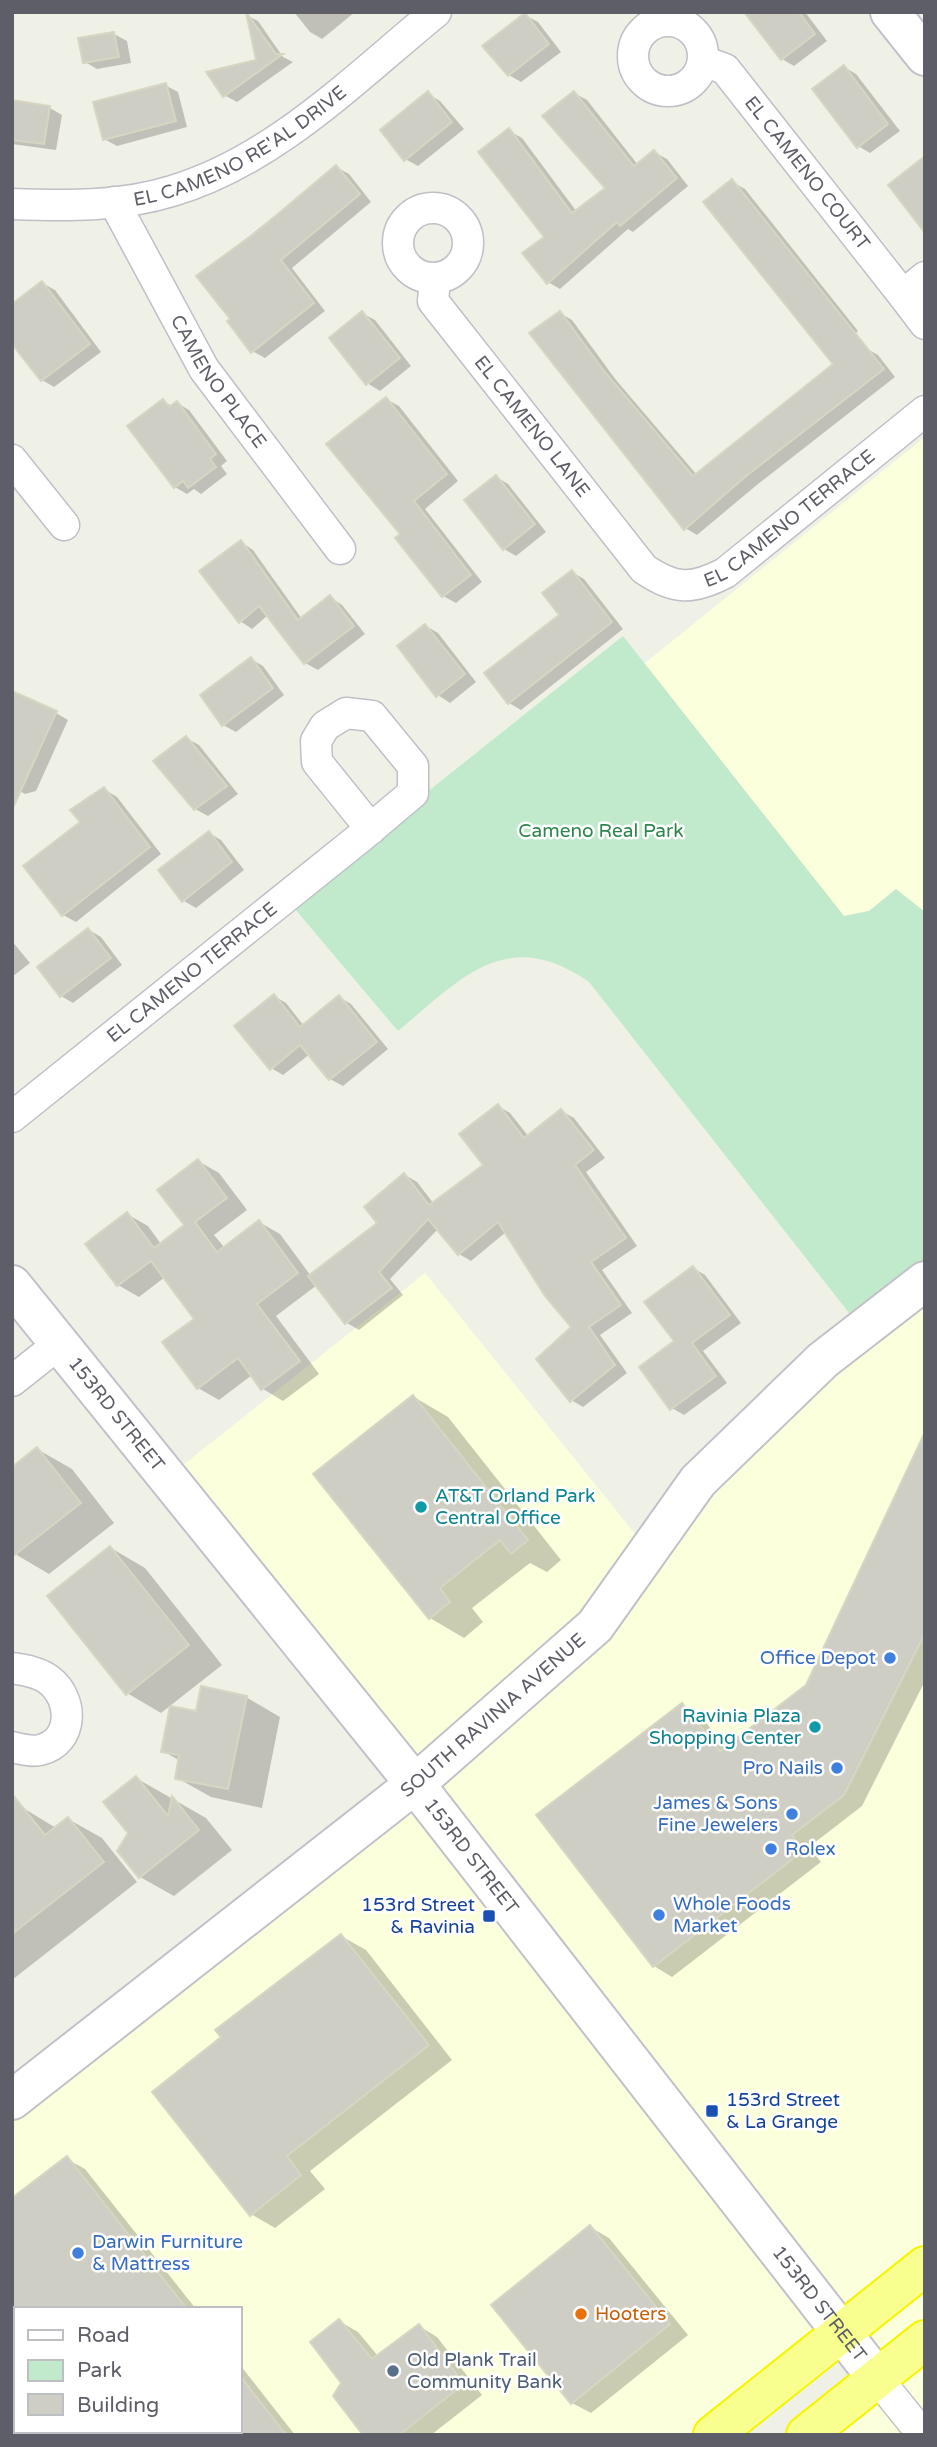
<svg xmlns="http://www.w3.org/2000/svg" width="937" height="2447" font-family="'Varela Round',sans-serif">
  <rect width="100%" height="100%" fill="#f0f1e6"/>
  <!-- commercial -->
  <g fill="#fcffdc" fill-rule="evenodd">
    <path d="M 925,437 L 925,912 L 896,889 L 869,911 L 844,916 L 644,664 Z"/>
    <path d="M 425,1273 L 644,1545 L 593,1621 L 416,1772 L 173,1473 Z"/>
    <path d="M 925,1300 L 925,2435 L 822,2435 L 889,2381 L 423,1784 L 703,1484 Z"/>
    <path d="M 414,1797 L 829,2330 L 697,2435 L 12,2435 L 12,2112 ZM 16,2309 L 240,2309 L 240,2431 L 16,2431 Z"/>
  </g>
  <!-- green -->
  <path fill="#c1eacd" d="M 623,636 L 844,916 L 869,911 L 896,889 L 925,912 L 925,1261 L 853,1318 L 589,982 C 506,924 460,980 398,1031 L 289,902 Z"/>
  <!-- shadow -->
  <g fill="#0003">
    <path d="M 294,12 L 355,12 L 322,39 L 310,32 Z"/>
    <path d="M 746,12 L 805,12 L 827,41 L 794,66 L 782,59 Z"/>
    <path d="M 525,15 L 538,22 L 561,52 L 521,82 L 509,75 Z"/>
    <path d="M 248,16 L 258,21 L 283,57 L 293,62 L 237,102 L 224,95 L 258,61 Z"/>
    <path d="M 114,34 L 127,41 L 131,63 L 97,69 L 85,62 Z"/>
    <path d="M 844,67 L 856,74 L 900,131 L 870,153 L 858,146 Z"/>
    <path d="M 165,85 L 178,92 L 187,127 L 117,146 L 104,139 Z"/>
    <path d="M 574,93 L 587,100 L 638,165 L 654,152 L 667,159 L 688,186 L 633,232 L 628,229 L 560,289 L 548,282 L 546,237 L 509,131 L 522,138 L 577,212 L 607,188 Z"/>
    <path d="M 428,94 L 440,101 L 464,129 L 418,166 L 405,159 Z"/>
    <path d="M 12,102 L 50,108 L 62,115 L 56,150 L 12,144 Z"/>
    <path d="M 336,167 L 349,174 L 371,202 L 292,268 L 325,311 L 265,358 L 252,351 L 233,319 L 199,276 Z"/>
    <path d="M 732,182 L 745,189 L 858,331 L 833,353 Z"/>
    <path d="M 42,283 L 55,290 L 101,352 L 54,387 L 42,380 Z"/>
    <path d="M 362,313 L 375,320 L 411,366 L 380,391 L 367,383 Z"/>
    <path d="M 560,313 L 572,320 L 616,380 L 697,475 L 865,348 L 878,355 L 895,377 L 758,484 L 697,535 L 685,528 Z"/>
    <path d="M 386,399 L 399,406 L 458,481 L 425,509 L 482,582 L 456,603 L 443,596 L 402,535 Z"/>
    <path d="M 163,401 L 172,406 L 177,403 L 189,410 L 227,461 L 221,466 L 227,474 L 201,494 L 194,489 L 187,494 L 175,487 Z"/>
    <path d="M 496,477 L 508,484 L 546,532 L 516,556 L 504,549 Z"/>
    <path d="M 241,542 L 253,550 L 302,619 L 330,597 L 342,605 L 365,634 L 318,670 L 305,663 L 268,615 L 252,629 L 240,621 Z"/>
    <path d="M 572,572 L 584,579 L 623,629 L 521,710 L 509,703 L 561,616 Z"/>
    <path d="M 426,626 L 438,633 L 476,682 L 450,703 L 438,695 Z"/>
    <path d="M 251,659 L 263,666 L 284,695 L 236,732 L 223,725 Z"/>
    <path d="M 56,713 L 68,720 L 36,791 L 25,794 L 12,787 Z"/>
    <path d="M 186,738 L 199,745 L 238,794 L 208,816 L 195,809 Z"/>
    <path d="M 104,789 L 117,797 L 161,854 L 76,922 L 63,915 Z"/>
    <path d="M 209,833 L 221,840 L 244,870 L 196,908 L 184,901 Z"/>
    <path d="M 89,930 L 101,937 L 122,965 L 73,1003 L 61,996 Z"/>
    <path d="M 12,941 L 30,963 L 12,977 Z"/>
    <path d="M 274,996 L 286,1003 L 304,1026 L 339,997 L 351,1004 L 388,1049 L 343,1086 L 330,1079 L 310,1054 L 283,1075 L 271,1068 Z"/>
    <path d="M 498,1106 L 510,1113 L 529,1137 L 561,1111 L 574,1118 L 605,1158 L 586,1172 L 637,1246 L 602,1270 L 632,1313 L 600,1335 L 627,1373 L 583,1407 L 571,1400 L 574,1327 L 506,1232 L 471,1261 L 459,1254 L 438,1229 L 390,1279 L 403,1295 L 359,1330 L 347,1323 L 317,1285 L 276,1316 L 319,1374 L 283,1401 L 263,1389 L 252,1375 L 219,1400 L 198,1388 L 197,1319 L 165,1277 L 139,1297 L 118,1285 L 127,1214 L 148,1226 L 161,1244 L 186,1225 L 198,1161 L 219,1173 L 247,1210 L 214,1235 L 225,1248 L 259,1222 L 280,1234 L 311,1276 L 379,1223 L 405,1175 L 417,1182 L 434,1204 L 486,1166 Z"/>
    <path d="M 693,1268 L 705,1275 L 741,1323 L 703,1351 L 727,1383 L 684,1415 L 672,1408 L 676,1341 Z"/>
    <path d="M 414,1397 L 448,1417 L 561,1560 L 547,1572 L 530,1563 L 472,1608 L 483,1622 L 464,1638 L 430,1618 Z"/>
    <path d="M 925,1442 L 925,1681 L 862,1806 L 809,1847 L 821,1862 L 672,1977 L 654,1966 L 683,1705 L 701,1716 L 726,1748 L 807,1686 Z"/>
    <path d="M 37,1449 L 72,1469 L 114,1523 L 49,1574 L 15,1554 Z"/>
    <path d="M 111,1548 L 145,1568 L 222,1665 L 161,1713 L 127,1693 Z"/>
    <path d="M 246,1697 L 280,1717 L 262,1808 L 211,1797 L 177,1778 L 180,1761 L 163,1751 L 197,1713 Z"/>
    <path d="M 136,1778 L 206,1818 L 232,1850 L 174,1896 L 140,1877 L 130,1833 Z"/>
    <path d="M 20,1806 L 56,1828 L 68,1819 L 102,1838 L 137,1882 L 12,1980 L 12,1813 Z"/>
    <path d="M 341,1936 L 366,1950 L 452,2060 L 310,2171 L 325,2189 L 275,2228 L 251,2214 L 223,2037 Z"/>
    <path d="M 67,2159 L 85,2169 L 196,2309 L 16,2309 L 16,2431 L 240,2431 L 240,2365 L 295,2435 L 12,2435 L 12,2200 Z"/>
    <path d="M 590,2227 L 609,2238 L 688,2335 L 591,2413 L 572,2403 Z"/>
    <path d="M 339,2321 L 358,2332 L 378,2356 L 419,2326 L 437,2337 L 482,2395 L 431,2435 L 365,2435 L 343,2383 Z"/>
  </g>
  <!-- building -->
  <g fill="#cfcec4" stroke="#d6d6c3" stroke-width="2">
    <path d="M 246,12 L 276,54 L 283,54 L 223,97 L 206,72 L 256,60 Z"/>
    <path d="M 744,12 L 799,12 L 815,34 L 781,60 Z"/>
    <path d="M 525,13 L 549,44 L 508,76 L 482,46 Z"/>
    <path d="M 114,32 L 119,57 L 83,63 L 78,38 Z"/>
    <path d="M 844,65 L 888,124 L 857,148 L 812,89 Z"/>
    <path d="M 166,83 L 176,121 L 103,140 L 93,102 Z"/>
    <path d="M 428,91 L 452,122 L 404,161 L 380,130 Z"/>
    <path d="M 574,91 L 634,166 L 654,150 L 677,178 L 620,226 L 617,222 L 547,284 L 522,253 L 544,237 L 478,152 L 509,128 L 572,213 L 605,188 L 542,116 Z"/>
    <path d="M 12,100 L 50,106 L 44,144 L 12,140 Z"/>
    <path d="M 925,156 L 925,233 L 888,185 Z"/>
    <path d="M 336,165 L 360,194 L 281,260 L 314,303 L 251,353 L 227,321 L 230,319 L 196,276 L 259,230 Z"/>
    <path d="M 732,179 L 884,369 L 745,477 L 684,530 L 529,333 L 560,311 L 604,371 L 693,476 L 833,364 L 703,202 Z"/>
    <path d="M 42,281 L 90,344 L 41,381 L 12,344 L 12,304 Z"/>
    <path d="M 362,311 L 400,358 L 366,385 L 329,338 Z"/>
    <path d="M 386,397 L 447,474 L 414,501 L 471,575 L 442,597 L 395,538 L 400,534 L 326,444 Z"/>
    <path d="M 163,399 L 169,407 L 177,401 L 216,454 L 210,459 L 216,467 L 188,488 L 183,481 L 174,488 L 127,426 Z"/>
    <path d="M 496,475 L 535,524 L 503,550 L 464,500 Z"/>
    <path d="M 241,540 L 298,620 L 330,595 L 354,626 L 304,664 L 259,606 L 239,623 L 199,571 Z"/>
    <path d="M 572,570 L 612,622 L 508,704 L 484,673 L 559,615 L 542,593 Z"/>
    <path d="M 425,624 L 465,674 L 436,697 L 397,646 Z"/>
    <path d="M 251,657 L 273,688 L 222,726 L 200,695 Z"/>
    <path d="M 12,691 L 57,711 L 12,810 Z"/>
    <path d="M 186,736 L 227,786 L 194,810 L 153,761 Z"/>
    <path d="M 104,787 L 150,847 L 62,916 L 23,866 L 80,822 L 70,810 Z"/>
    <path d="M 209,831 L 232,862 L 182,902 L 158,870 Z"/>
    <path d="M 88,928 L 111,958 L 60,997 L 37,967 Z"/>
    <path d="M 274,994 L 300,1027 L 339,995 L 377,1042 L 329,1080 L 300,1045 L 270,1070 L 234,1026 Z"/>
    <path d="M 498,1104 L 524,1138 L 561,1109 L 594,1150 L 575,1165 L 626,1238 L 591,1262 L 621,1305 L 589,1327 L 615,1365 L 570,1402 L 536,1359 L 571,1327 L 545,1296 L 498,1222 L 458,1255 L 428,1219 L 379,1272 L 392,1288 L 345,1324 L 308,1276 L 377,1223 L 364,1207 L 404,1173 L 429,1205 L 483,1165 L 459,1134 Z"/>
    <path d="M 198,1159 L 227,1198 L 195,1222 L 217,1252 L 259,1220 L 298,1273 L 257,1304 L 300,1361 L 261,1390 L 238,1358 L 197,1389 L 162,1342 L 194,1319 L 151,1261 L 117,1286 L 85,1244 L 127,1212 L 154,1248 L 184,1225 L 157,1190 Z"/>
    <path d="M 693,1266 L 730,1315 L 692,1343 L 716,1376 L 670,1410 L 639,1367 L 674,1341 L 644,1302 Z"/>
    <path d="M 413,1395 L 528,1540 L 511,1554 L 500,1540 L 440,1588 L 450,1602 L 429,1619 L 313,1474 Z"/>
    <path d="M 925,1432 L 925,1633 L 844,1795 L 792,1835 L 803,1851 L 653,1967 L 536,1815 L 682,1703 L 720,1751 L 806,1685 Z"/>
    <path d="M 37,1447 L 81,1503 L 12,1557 L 12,1467 Z"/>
    <path d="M 110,1546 L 189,1645 L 126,1695 L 47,1596 Z"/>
    <path d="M 201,1686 L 247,1696 L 228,1789 L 175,1779 L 179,1755 L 161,1752 L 170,1706 L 196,1711 Z"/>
    <path d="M 136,1776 L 168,1816 L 172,1796 L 199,1830 L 139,1878 L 117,1851 L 128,1833 L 103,1802 Z"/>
    <path d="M 12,1794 L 45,1835 L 68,1817 L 104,1862 L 12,1934 Z"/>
    <path d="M 341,1934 L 429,2045 L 287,2156 L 301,2175 L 250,2216 L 152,2092 L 221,2037 L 215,2030 Z"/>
    <path d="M 67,2156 L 187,2309 L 12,2309 L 12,2198 Z"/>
    <path d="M 590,2225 L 670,2324 L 571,2404 L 491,2305 Z"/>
    <path d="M 339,2319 L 372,2359 L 419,2324 L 464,2384 L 399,2435 L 363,2435 L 333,2396 L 341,2383 L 310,2342 Z"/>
    <path d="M 240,2376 L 286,2435 L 240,2435 Z"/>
  </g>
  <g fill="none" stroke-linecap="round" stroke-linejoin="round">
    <!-- street casing -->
    <g stroke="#bfc0c7" stroke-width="33">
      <g id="street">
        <circle cx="668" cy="56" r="35"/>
        <path id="s1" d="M 703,61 L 725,69 L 903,295"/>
        <path id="s2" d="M 114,202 L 204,369 L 340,549"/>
        <path id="s3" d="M 12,204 C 65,206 121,207 172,191 C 274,161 355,78 436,12"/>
        <circle cx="433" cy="243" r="35"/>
        <path d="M 925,277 L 903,295 L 925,324"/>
        <path id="s4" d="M 435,279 L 433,301 L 644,569 C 675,590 692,590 725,573 L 925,411"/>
        <path d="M 12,460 L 64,525"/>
        <path id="s5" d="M 12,1117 L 362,836 L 413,793 L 413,766 L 372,716 L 346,713 L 325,726 L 316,741 L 317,762 L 371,829"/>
        <path d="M 12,1381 L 60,1343"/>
        <path d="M 12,1668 C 24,1670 39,1672 49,1680 C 74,1699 74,1742 40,1750 C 32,1752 20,1749 12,1747"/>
        <path d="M 877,2378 L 923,2435"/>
      </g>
    </g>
    <!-- secondary casing -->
    <g stroke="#c0c1c9" stroke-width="42">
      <g id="secondary">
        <path d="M 890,12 L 925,56"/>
        <path id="s6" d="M 12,1285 L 415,1784 L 877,2378"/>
        <path id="s7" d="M 12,2100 L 415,1784 L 595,1626 L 698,1481 L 823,1360 L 925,1281"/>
      </g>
    </g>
    <!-- highway casing -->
    <g stroke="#f6f500" stroke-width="42">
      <g id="highway">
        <path d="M 713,2435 L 925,2266"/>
        <path d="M 806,2435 L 925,2340"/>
      </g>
    </g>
    <!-- street -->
    <use href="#street" stroke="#fff" stroke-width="30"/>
    <!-- secondary -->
    <use href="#secondary" stroke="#fff" stroke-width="38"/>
    <!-- highway -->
    <use href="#highway" stroke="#f9ff8e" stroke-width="38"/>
  </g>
  <!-- markers -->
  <g fill="#0f9aa8" stroke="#fff" stroke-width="2.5">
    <circle cx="421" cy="1507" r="7"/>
    <circle cx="815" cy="1727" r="7"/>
  </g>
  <g fill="#3f7fe0" stroke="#fff" stroke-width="2.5">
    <circle cx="890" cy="1658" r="7"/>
    <circle cx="837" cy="1768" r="7"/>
    <circle cx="792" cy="1814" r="7"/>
    <circle cx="771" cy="1849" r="7"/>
    <circle cx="659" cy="1915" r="7"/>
    <circle cx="78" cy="2253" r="7"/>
  </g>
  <g fill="#1a4fb4" stroke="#fff" stroke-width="2.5">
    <rect x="482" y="1909" width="14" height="14" rx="3.5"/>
    <rect x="705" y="2104" width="14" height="14" rx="3.5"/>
  </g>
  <circle fill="#e8710a" stroke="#fff" stroke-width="2.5" cx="581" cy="2314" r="7"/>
  <circle fill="#5c6f8a" stroke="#fff" stroke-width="2.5" cx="393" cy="2371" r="7"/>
  <g text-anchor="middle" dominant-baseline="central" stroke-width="5" stroke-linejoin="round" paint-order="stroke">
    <!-- street labels -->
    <g font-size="19" fill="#5d5e67" stroke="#fff">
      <text stroke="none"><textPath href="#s3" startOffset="242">EL CAMENO RE'AL DRIVE</textPath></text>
      <text stroke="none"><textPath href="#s1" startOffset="156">EL CAMENO COURT</textPath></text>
      <text stroke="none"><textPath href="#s2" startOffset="208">CAMENO PLACE</textPath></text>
      <text stroke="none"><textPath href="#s4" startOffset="182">EL CAMENO LANE</textPath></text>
      <text stroke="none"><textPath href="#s4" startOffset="534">EL CAMENO TERRACE</textPath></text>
      <text stroke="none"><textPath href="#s5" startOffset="231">EL CAMENO TERRACE</textPath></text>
      <text stroke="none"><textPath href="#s6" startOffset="166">153RD STREET</textPath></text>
      <text stroke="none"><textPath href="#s7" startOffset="616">SOUTH RAVINIA AVENUE</textPath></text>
      <text stroke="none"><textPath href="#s6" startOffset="733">153RD STREET</textPath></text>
      <text stroke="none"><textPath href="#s6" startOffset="1300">153RD STREET</textPath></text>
    </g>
    <!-- park labels -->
    <g font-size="19" fill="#2e854d" stroke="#fff">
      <text x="601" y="831">Cameno Real Park</text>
    </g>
    <!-- culture labels -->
    <g font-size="19" fill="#0d838f" stroke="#fff" text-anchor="start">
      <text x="435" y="1496">AT&amp;T Orland Park<tspan x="435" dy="22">Central Office</tspan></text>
      <text x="801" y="1716" text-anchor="end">Ravinia Plaza<tspan x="801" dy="22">Shopping Center</tspan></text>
    </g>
    <!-- shop labels -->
    <g font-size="19" fill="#366cbe" stroke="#fff" text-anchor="end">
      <text x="876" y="1658">Office Depot</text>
      <text x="823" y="1768">Pro Nails</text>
      <text x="778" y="1803">James &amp; Sons<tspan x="778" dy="22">Fine Jewelers</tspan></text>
      <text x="785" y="1849" text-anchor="start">Rolex</text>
      <text x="673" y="1904" text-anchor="start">Whole Foods<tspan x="673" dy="22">Market</tspan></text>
      <text x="92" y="2242" text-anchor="start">Darwin Furniture<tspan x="92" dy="22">&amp; Mattress</tspan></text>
    </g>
    <!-- transit labels -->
    <g font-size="19" fill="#164399" stroke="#fff" text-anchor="end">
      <text x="475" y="1905">153rd Street<tspan x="475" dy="22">&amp; Ravinia</tspan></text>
      <text x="726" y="2100" text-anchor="start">153rd Street<tspan x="726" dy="22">&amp; La Grange</tspan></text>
    </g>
    <!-- food labels -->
    <g font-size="19" fill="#c56008" stroke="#fff" text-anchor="start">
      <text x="595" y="2314">Hooters</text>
    </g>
    <!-- service labels -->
    <g font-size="19" fill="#4e5e75" stroke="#fff" text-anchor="start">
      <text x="407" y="2360">Old Plank Trail<tspan x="407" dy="22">Community Bank</tspan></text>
    </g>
  </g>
  <!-- border -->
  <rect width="937" height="2447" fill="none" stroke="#5d5e67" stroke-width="28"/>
  <!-- legend -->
  <rect x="14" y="2307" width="228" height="126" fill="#ffffff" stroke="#bebfc2" stroke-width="2"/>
  <rect x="28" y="2330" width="35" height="10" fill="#ffffff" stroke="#bebfc2" stroke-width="2"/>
  <text x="77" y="2342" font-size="21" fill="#5d5e67">Road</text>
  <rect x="28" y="2360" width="35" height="21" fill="#c1eacd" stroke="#bebfc2" stroke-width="2"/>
  <text x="77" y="2377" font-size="21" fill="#5d5e67">Park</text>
  <rect x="28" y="2394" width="35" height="21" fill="#cfcec4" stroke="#bebfc2" stroke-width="2"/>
  <text x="77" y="2412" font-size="21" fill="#5d5e67">Building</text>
</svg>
